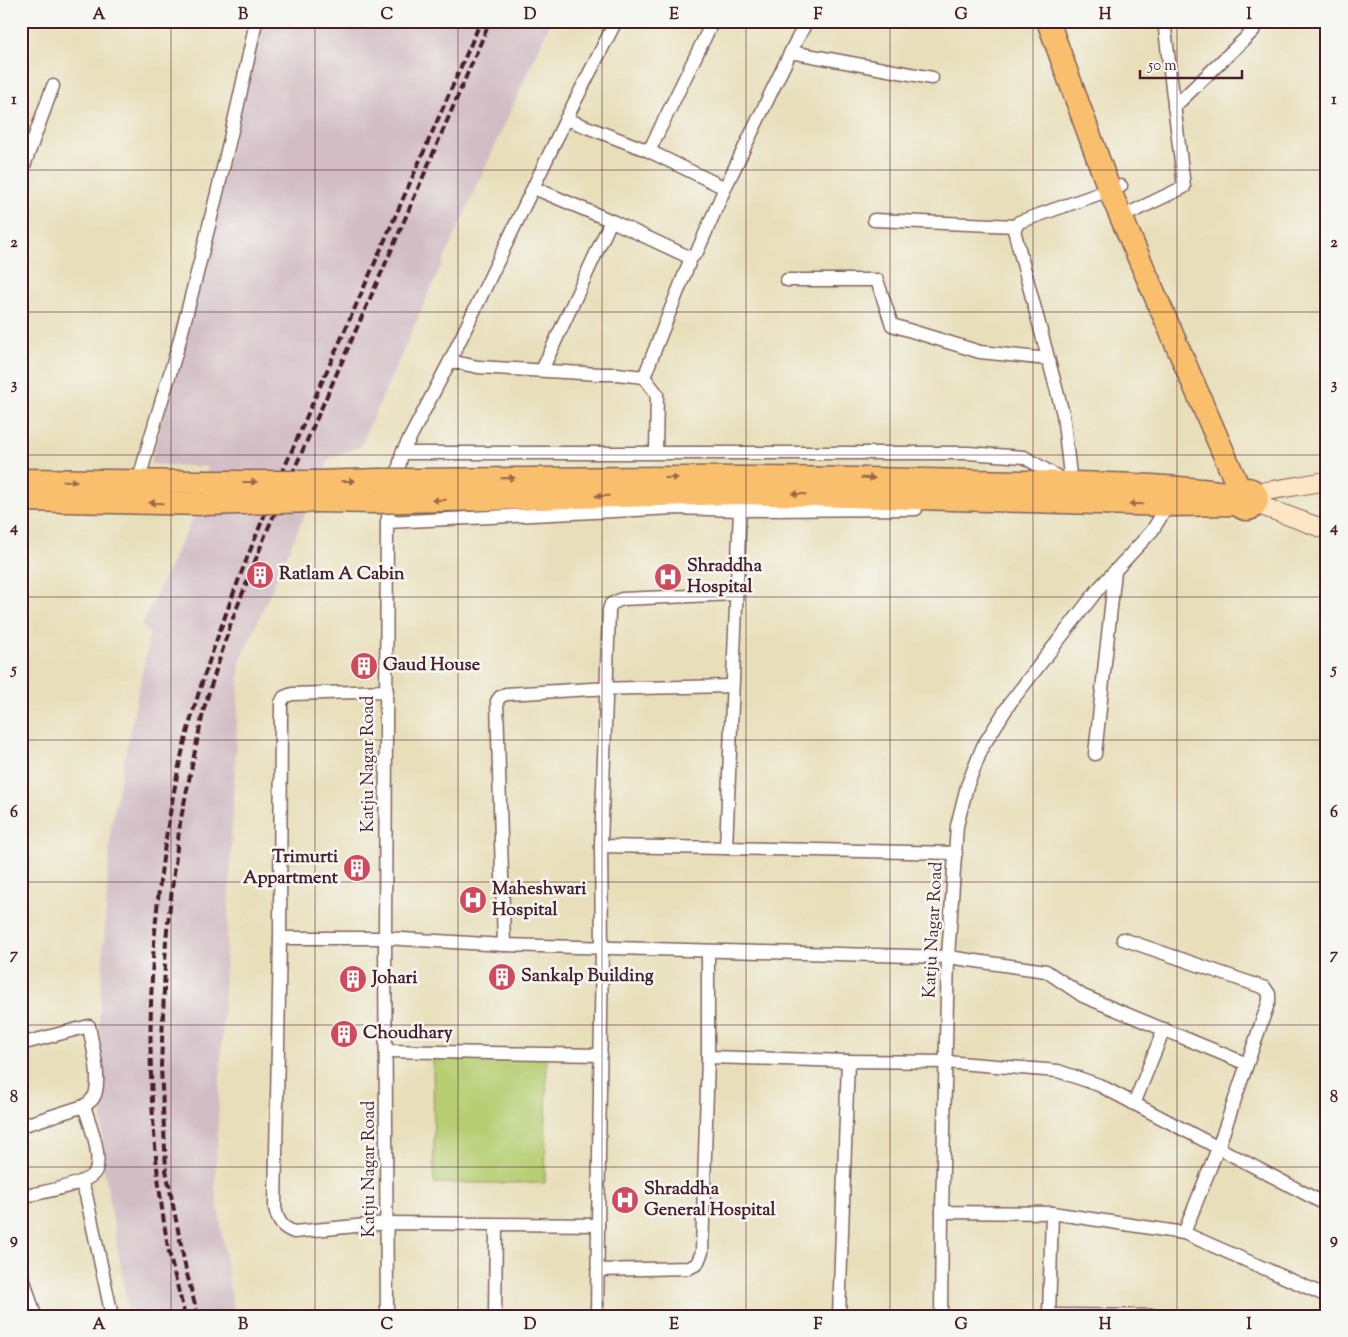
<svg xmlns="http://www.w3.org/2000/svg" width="1348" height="1337" font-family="'Sorts Mill Goudy',serif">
  <rect width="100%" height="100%" fill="#f6f6f2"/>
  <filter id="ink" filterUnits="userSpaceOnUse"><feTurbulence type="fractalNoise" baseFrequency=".02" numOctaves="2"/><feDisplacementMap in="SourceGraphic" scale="10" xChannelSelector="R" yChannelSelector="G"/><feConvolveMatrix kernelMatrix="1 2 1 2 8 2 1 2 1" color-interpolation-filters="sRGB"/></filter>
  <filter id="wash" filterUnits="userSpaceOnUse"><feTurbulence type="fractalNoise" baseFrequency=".0096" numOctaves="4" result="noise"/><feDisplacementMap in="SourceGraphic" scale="20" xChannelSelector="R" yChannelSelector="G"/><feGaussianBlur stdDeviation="1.12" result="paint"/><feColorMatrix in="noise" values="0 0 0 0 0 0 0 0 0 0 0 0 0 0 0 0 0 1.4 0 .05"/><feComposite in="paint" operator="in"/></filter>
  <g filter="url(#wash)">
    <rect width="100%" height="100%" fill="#e8dfba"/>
    <!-- industrial -->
    <path fill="#d2bdc5" d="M 259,21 L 551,21 L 360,447 L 330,457 L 240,662 L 215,1186 L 231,1296 L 236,1316 L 129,1316 L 104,1167 L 99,1027 L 111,826 L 150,634 L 142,625 L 195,513 L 208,467 L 150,464 L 198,293 Z"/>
    <!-- green -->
    <path fill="#b6cd71" stroke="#80764e" d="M 547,1051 L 545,1183 L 434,1183 L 433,1053 Z"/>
  </g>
  <g filter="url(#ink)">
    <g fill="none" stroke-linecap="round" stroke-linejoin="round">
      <!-- street casing -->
      <g stroke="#81625d" stroke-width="15">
        <g id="street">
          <path d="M 791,52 L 932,78"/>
          <path d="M 1174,107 L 1253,31 L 1257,21"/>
          <path d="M 566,119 L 649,151 L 725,188"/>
          <path d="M 649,151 L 713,21"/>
          <path d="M 21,174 L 53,86"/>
          <path d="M 534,188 L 614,222 L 691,258 L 697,252 L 725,188 L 794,45 L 807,21"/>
          <path d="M 1132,212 L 1184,187 L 1164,21"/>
          <path d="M 874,220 L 1016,226"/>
          <path d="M 787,280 L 877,280 L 892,325 L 980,352 L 1048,359"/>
          <path d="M 450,361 L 478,367 L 600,374 L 617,374 L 644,377 L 657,394 L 656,452"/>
          <path d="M 542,370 L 611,221"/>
          <path d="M 644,377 L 691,258"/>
          <path d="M 402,453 L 968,453 L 1024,457 L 1063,480"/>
          <path d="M 139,481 C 150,434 166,389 179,343 C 207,236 234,129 256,21"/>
          <path d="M 1071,484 L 1063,414 L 1014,230 L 1019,222 L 1121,186"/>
          <path d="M 740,510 L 726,848 L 956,853"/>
          <path d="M 387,522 L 675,508 L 740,510 L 916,509"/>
          <path d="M 387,691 L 292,694 L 284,697 L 281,703 L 280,938 L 275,1208 C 278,1221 281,1227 294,1232 L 387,1223 L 598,1225 L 602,948 L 601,846 L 726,848"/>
          <path d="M 1095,754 L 1115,571"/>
          <path d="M 601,846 L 609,610 L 611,604 L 622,599 L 736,594"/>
          <path d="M 280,938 L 385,938 L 504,945 L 948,957 L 1046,971 L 1083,996 L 1247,1064"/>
          <path d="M 1123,939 L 1265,988 L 1269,994 L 1269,1001 L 1218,1148 L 1184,1233"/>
          <path d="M 504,945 L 497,701 L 500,697 L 506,694 L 592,689 L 732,686"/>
          <path d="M 21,1044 L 89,1026 C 92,1045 100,1072 96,1091 C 95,1098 90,1102 84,1106 L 21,1126"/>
          <path d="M 387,1051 L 601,1055"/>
          <path d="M 708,1057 L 848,1061 L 946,1062 L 1058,1071 L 1099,1085 L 1327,1205"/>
          <path d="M 1134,1104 L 1164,1029"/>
          <path d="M 81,1182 L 86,1195 L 112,1316"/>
          <path d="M 21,1197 C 37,1193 91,1185 96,1170 C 102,1153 89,1122 84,1106"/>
          <path d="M 1052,1213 L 1184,1233 L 1327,1296"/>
          <path d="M 598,1270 L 689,1268 L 697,1264 L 702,1252 L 708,1057 L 708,951"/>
          <path d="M 21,1271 L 35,1316"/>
          <path d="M 1049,1315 L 1174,1316"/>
          <path d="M 387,1316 L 385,938 L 387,522 L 402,453 L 450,361 L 566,119 L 616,21"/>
          <path d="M 495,1316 L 496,1225"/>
          <path d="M 597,1316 L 598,1225"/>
          <path d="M 839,1316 L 848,1061"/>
          <path d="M 941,1316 L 942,1212"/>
          <path d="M 1049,1316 L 1052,1213 L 942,1212 L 948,957 L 957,826 L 967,786 L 983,746 L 1010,703 L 1099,588 L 1152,531 L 1168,505"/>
        </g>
      </g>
      <!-- secondary casing -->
      <g stroke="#81625d" stroke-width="20">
        <g id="secondary">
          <path d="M 1255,493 L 1327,481"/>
          <path d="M 1256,504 L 1327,530"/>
        </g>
      </g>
      <!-- highway casing -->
      <g stroke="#81625d" stroke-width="25">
        <g id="highway">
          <path d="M 1048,21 L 1109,189 L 1240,491"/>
          <path d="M 21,480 L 201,482"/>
          <path d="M 407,480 C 595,478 783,476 971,481 C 1056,483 1142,482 1226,493"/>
          <path d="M 316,482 L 379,480"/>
          <circle cx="1247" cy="499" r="10"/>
          <path d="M 21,500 L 204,504"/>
          <path d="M 316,501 L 376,502"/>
          <path d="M 403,501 L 740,493 L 1168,505 L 1238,504"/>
        </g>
      </g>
      <!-- street -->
      <use href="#street" stroke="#fff" stroke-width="12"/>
      <!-- secondary -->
      <use href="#secondary" stroke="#fde5c5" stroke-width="18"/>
      <!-- highway -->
      <use href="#highway" stroke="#f9bf6d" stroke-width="22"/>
      <!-- rail -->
      <g stroke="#4a1f2b" stroke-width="4" stroke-dasharray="8 4" stroke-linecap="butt">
        <path d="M 185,1316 C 178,1287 169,1258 165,1229 C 142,1082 147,927 176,781 C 187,723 207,666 227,611 C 255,534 288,459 321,384 C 375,263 428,142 481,21"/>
        <path d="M 198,1316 L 186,1270 L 166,1170 L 161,1067 L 166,939 L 180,823 L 204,708 L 231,623 L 266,533 L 395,242 L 490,21"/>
      </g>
      <!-- highway-bridge casing -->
      <g stroke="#81625d" stroke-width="25" stroke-linecap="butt">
        <g id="highway-bridge">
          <path d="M 379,480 L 407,480"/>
          <path d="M 201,482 L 316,482"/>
          <path d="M 376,502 L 403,501"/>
          <path d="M 204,504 L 316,501"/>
        </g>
      </g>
      <!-- highway-bridge -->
      <use href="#highway-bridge" stroke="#f9bf6d" stroke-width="22"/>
    </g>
    <!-- one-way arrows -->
    <defs><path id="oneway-solid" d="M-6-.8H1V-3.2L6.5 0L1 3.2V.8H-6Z" transform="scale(1.25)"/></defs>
    <g fill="#996749">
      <use href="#oneway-solid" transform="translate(508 478) rotate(-1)"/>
      <use href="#oneway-solid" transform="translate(671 478)"/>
      <use href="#oneway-solid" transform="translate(868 478) rotate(2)"/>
      <use href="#oneway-solid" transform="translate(70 481) rotate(1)"/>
      <use href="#oneway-solid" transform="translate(348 481) rotate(-2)"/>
      <use href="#oneway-solid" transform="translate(250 482)"/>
      <use href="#oneway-solid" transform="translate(799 494) rotate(-179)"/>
      <use href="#oneway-solid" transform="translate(602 496) rotate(179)"/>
      <use href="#oneway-solid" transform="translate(439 500) rotate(179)"/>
      <use href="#oneway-solid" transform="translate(156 503) rotate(-179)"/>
      <use href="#oneway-solid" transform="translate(1136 504) rotate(-178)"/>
    </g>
  </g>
  <!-- grid -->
  <path fill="none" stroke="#4a1f2b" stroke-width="1" stroke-opacity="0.55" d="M 171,21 L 171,1316M 315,21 L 315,1316M 458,21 L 458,1316M 602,21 L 602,1316M 746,21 L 746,1316M 890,21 L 890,1316M 1033,21 L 1033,1316M 1177,21 L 1177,1316M 21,170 L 1327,170M 21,312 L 1327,312M 21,455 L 1327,455M 21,597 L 1327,597M 21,740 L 1327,740M 21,882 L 1327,882M 21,1025 L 1327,1025M 21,1167 L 1327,1167"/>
  <!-- icons -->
  <defs>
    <g id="building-disc" transform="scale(1.4375)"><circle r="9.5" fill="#d1495b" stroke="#f6f6f2"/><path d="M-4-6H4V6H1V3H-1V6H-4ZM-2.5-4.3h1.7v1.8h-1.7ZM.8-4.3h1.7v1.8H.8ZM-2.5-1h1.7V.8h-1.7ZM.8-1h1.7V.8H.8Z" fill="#fff"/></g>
    <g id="hospital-disc" transform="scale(1.4375)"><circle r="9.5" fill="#d1495b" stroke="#f6f6f2"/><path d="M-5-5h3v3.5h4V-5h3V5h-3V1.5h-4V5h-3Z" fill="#fff"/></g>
  </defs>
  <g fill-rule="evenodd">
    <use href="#building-disc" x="260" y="575"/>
    <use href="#hospital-disc" x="668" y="577"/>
    <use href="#building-disc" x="364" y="666"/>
    <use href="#building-disc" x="357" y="868"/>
    <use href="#hospital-disc" x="473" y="900"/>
    <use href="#building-disc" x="502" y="977"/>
    <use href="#building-disc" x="353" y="979"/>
    <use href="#building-disc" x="344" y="1034"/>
    <use href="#hospital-disc" x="625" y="1200"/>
  </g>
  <g text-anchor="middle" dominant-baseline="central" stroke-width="5" stroke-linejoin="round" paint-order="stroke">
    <!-- poi labels -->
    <g font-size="18" font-weight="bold" fill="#4a1f2b" stroke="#f6f6f2" text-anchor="start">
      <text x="687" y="567">Shraddha<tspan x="687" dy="21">Hospital</tspan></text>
      <text x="279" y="575">Ratlam A Cabin</text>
      <text x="383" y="666">Gaud House</text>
      <text x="338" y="858" text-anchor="end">Trimurti<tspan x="338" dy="21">Appartment</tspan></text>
      <text x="492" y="890">Maheshwari<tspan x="492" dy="21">Hospital</tspan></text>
      <text x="521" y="977">Sankalp Building</text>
      <text x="372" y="979">Johari</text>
      <text x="363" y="1034">Choudhary</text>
      <text x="644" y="1190">Shraddha<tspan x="644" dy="21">General Hospital</tspan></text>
    </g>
    <!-- street labels -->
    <g font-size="18" fill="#4a1f2b" stroke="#f6f6f2">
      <text transform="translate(369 764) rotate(-90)">Katju Nagar Road</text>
      <text transform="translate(934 930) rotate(-87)">Katju Nagar Road</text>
      <text transform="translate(370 1169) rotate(-90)">Katju Nagar Road</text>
    </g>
  </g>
  <!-- margin -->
  <rect width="1348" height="1337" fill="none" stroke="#f6f6f2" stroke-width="55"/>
  <!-- scale -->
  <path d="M1140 70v8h102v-8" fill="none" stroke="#4a1f2b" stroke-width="2.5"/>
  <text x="1148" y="70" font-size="15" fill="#4a1f2b" stroke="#f6f6f2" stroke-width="4" paint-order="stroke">50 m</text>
  <rect x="28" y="28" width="1292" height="1282" fill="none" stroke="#4a1f2b" stroke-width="2"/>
  <g font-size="16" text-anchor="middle" font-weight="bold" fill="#4a1f2b">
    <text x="99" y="19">A</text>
    <text x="243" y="19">B</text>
    <text x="387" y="19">C</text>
    <text x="530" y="19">D</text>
    <text x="674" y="19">E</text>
    <text x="818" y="19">F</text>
    <text x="961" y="19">G</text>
    <text x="1105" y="19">H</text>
    <text x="1249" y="19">I</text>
    <text x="14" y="104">1</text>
    <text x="1334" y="104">1</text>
    <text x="14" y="247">2</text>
    <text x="1334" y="247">2</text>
    <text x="14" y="389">3</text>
    <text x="1334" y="389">3</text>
    <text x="14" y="532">4</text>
    <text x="1334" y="532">4</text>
    <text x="14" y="674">5</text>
    <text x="1334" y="674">5</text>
    <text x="14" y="817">6</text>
    <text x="1334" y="817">6</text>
    <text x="14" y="959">7</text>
    <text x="1334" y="959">7</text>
    <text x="14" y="1102">8</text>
    <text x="1334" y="1102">8</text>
    <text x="14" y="1244">9</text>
    <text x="1334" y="1244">9</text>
    <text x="99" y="1329">A</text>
    <text x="243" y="1329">B</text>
    <text x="387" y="1329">C</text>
    <text x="530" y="1329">D</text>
    <text x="674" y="1329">E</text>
    <text x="818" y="1329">F</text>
    <text x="961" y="1329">G</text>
    <text x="1105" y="1329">H</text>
    <text x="1249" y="1329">I</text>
  </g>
</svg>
